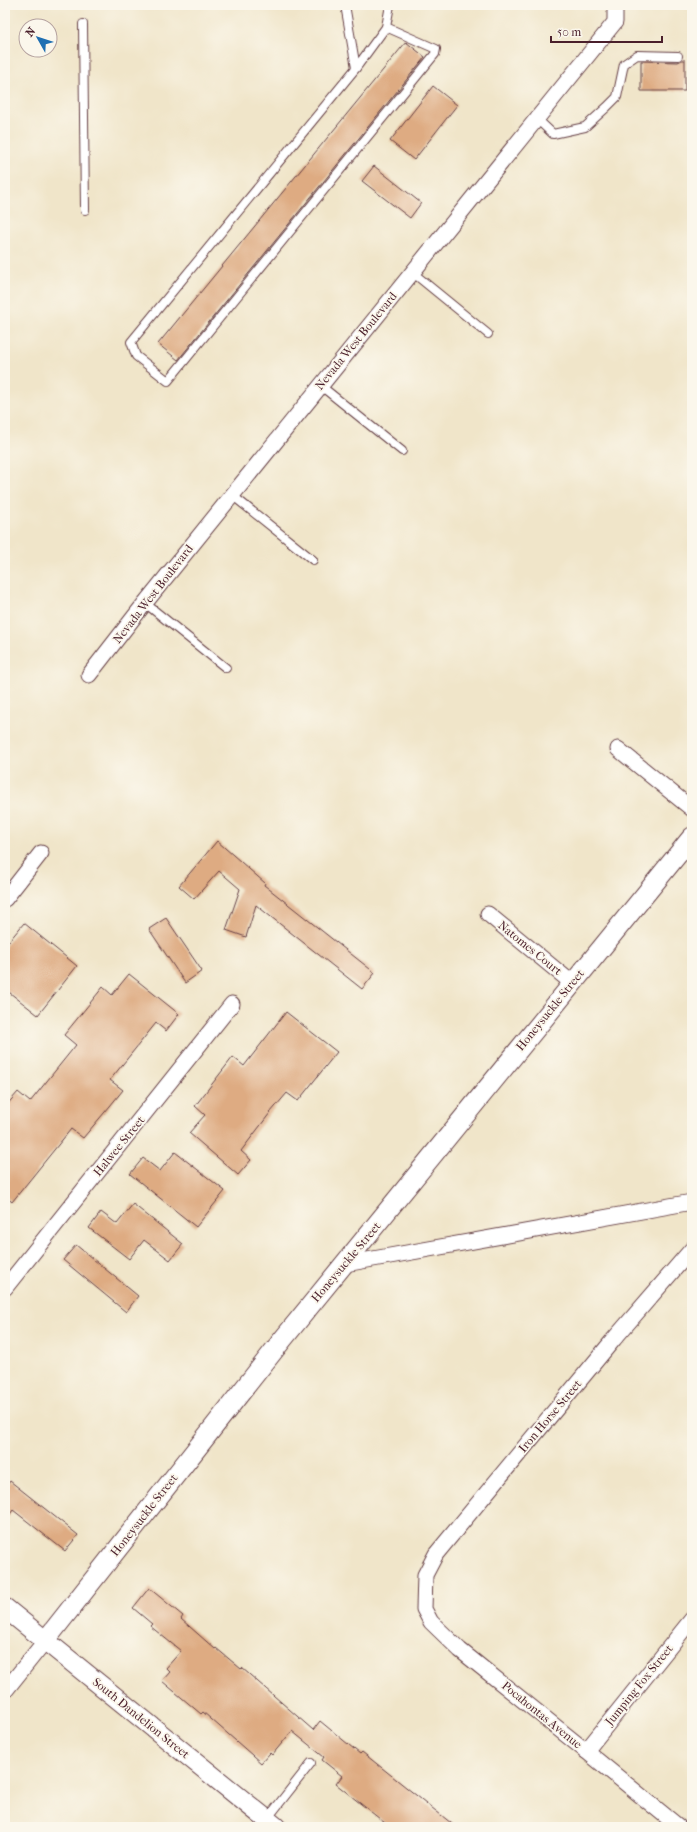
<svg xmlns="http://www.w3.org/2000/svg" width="697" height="1832" font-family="'IM FELL French Canon',serif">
  <rect width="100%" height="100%" fill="#fbf7ec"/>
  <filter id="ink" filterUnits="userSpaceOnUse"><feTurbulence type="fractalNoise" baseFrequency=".025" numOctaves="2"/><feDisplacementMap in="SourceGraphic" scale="8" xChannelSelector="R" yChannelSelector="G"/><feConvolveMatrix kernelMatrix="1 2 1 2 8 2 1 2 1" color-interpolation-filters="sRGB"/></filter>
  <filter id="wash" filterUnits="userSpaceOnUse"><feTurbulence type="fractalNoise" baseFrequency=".012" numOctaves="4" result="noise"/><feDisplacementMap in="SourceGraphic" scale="16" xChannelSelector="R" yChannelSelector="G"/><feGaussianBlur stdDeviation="0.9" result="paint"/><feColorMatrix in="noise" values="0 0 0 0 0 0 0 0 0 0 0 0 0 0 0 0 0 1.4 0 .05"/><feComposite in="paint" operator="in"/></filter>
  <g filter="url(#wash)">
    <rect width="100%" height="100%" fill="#f0e5c9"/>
    <g id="blocks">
      <!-- building -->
      <g fill="#deab82">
        <path d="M 406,42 L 425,57 L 178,360 L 158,344 Z"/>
        <path d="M 682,60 L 685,60 L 685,91 L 641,91 L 641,61 L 678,62 Z"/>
        <path d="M 433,86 L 457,105 L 414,160 L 390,141 Z"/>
        <path d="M 374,166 L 421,203 L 410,218 L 362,181 Z"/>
        <path d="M 217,841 L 265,883 L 264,885 L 375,973 L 362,989 L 256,905 L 246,937 L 226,930 L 240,889 L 219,871 L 194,899 L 179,886 Z"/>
        <path d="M 166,918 L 202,971 L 185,983 L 149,929 Z"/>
        <path d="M 24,923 L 77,966 L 38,1015 L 5,989 L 5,946 Z"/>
        <path d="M 129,974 L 179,1014 L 166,1031 L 156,1023 L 110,1080 L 123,1090 L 110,1106 L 83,1138 L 71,1129 L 12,1202 L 5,1196 L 5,1107 L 18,1092 L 30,1102 L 76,1045 L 64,1035 L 103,987 L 112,995 Z"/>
        <path d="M 286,1012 L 337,1052 L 298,1101 L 287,1093 L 270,1113 L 241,1151 L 251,1160 L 238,1175 L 189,1133 L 205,1115 L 195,1106 L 233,1057 L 244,1066 Z"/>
        <path d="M 175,1152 L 225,1191 L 196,1227 L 130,1174 L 143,1158 L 160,1171 Z"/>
        <path d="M 133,1204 L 183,1244 L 170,1260 L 144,1240 L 129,1259 L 89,1228 L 101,1212 L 117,1224 Z"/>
        <path d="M 76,1245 L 138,1296 L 126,1312 L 63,1260 Z"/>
        <path d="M 10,1481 L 78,1535 L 65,1551 L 13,1510 L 5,1521 L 5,1488 Z"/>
        <path d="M 149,1588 L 183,1616 L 181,1619 L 215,1649 L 216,1648 L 241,1669 L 242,1668 L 313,1730 L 320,1721 L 360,1754 L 362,1752 L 456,1827 L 390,1827 L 336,1784 L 342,1776 L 322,1760 L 324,1757 L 292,1731 L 272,1755 L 270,1753 L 261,1763 L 203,1712 L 201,1714 L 162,1681 L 170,1672 L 166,1668 L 181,1651 L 150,1626 L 152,1624 L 133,1608 Z"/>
      </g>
    </g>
  </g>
  <g filter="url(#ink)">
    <use href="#blocks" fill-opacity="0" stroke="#633d43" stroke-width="1"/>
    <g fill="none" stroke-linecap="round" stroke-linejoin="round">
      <!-- service casing -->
      <g stroke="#633d43" stroke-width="10">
        <g id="service">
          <path d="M 345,5 L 356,68 L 131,342 L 136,356 L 168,381 L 435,54 L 436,49 L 386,27"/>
          <path d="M 83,24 L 85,210"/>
          <path d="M 356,68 L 386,27 L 390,5"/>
          <path d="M 537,119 L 553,134 L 585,127 L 607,107 L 617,97 L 624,64 L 637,55 L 678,56"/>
          <path d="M 412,272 L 488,334"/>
          <path d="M 321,386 L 402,451"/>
          <path d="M 232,495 L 313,560"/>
          <path d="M 145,603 L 226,668"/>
          <path d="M 267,1819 L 311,1763"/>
        </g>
      </g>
      <!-- minor casing -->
      <g stroke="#633d43" stroke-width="17">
        <g id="minor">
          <path d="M 89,675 L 145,603 L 615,22 L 615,5"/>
          <path d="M 618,749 L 692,809"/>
          <path d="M 5,899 L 41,853"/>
          <path d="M 488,914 L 572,983"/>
          <path d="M 345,1264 L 692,1202"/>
          <path d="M 5,1288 L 232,1004"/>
          <path d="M 5,1691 L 45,1641"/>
          <path d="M 586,1751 L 692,1619"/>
          <path d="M 679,1827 L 586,1751 L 460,1650 L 431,1622 L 424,1609 L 425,1575 L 436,1554 L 614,1339 L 692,1249"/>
        </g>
      </g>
      <!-- tertiary casing -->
      <g stroke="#633d43" stroke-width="21">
        <g id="tertiary">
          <path d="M 5,1608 L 276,1827"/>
          <path d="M 45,1641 L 283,1339 L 692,837"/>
        </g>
      </g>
      <!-- service -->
      <use href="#service" stroke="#fff" stroke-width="8"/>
      <!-- minor -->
      <use href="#minor" stroke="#fff" stroke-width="15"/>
      <!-- tertiary -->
      <use href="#tertiary" stroke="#fff" stroke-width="19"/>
    </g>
  </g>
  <g text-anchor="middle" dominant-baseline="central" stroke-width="3.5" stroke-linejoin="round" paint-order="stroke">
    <!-- street labels -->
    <g font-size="12" fill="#4a1f2b" stroke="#fbf7ec">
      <text transform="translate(356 341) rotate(-51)">Nevada West Boulevard</text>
      <text transform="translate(153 594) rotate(-52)">Nevada West Boulevard</text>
      <text transform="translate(530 948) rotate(39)">Natomes Court</text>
      <text transform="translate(550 1010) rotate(-51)">Honeysuckle Street</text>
      <text transform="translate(119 1146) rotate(-51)">Halwee Street</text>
      <text transform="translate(346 1262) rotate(-50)">Honeysuckle Street</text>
      <text transform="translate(550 1416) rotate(-50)">Iron Horse Street</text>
      <text transform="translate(144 1515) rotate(-52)">Honeysuckle Street</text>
      <text transform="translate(639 1685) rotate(-51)">Jumping Fox Street</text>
      <text transform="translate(542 1715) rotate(39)">Pocahontas Avenue</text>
      <text transform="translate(141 1718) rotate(39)">South Dandelion Street</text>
    </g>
  </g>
  <!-- margin -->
  <rect width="697" height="1832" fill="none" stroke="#fbf7ec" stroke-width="20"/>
  <!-- north arrow -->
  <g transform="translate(38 38) rotate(309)"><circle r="19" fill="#fbf7ec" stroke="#b4a19f"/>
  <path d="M0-3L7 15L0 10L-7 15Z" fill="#1f6fb2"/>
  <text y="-6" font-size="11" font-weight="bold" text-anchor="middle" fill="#4a1f2b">N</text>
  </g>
  <!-- scale -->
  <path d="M551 36v6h111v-6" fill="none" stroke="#4a1f2b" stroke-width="2"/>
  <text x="557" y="36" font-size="12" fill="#4a1f2b" stroke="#fbf7ec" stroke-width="3" paint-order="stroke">50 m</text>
</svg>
